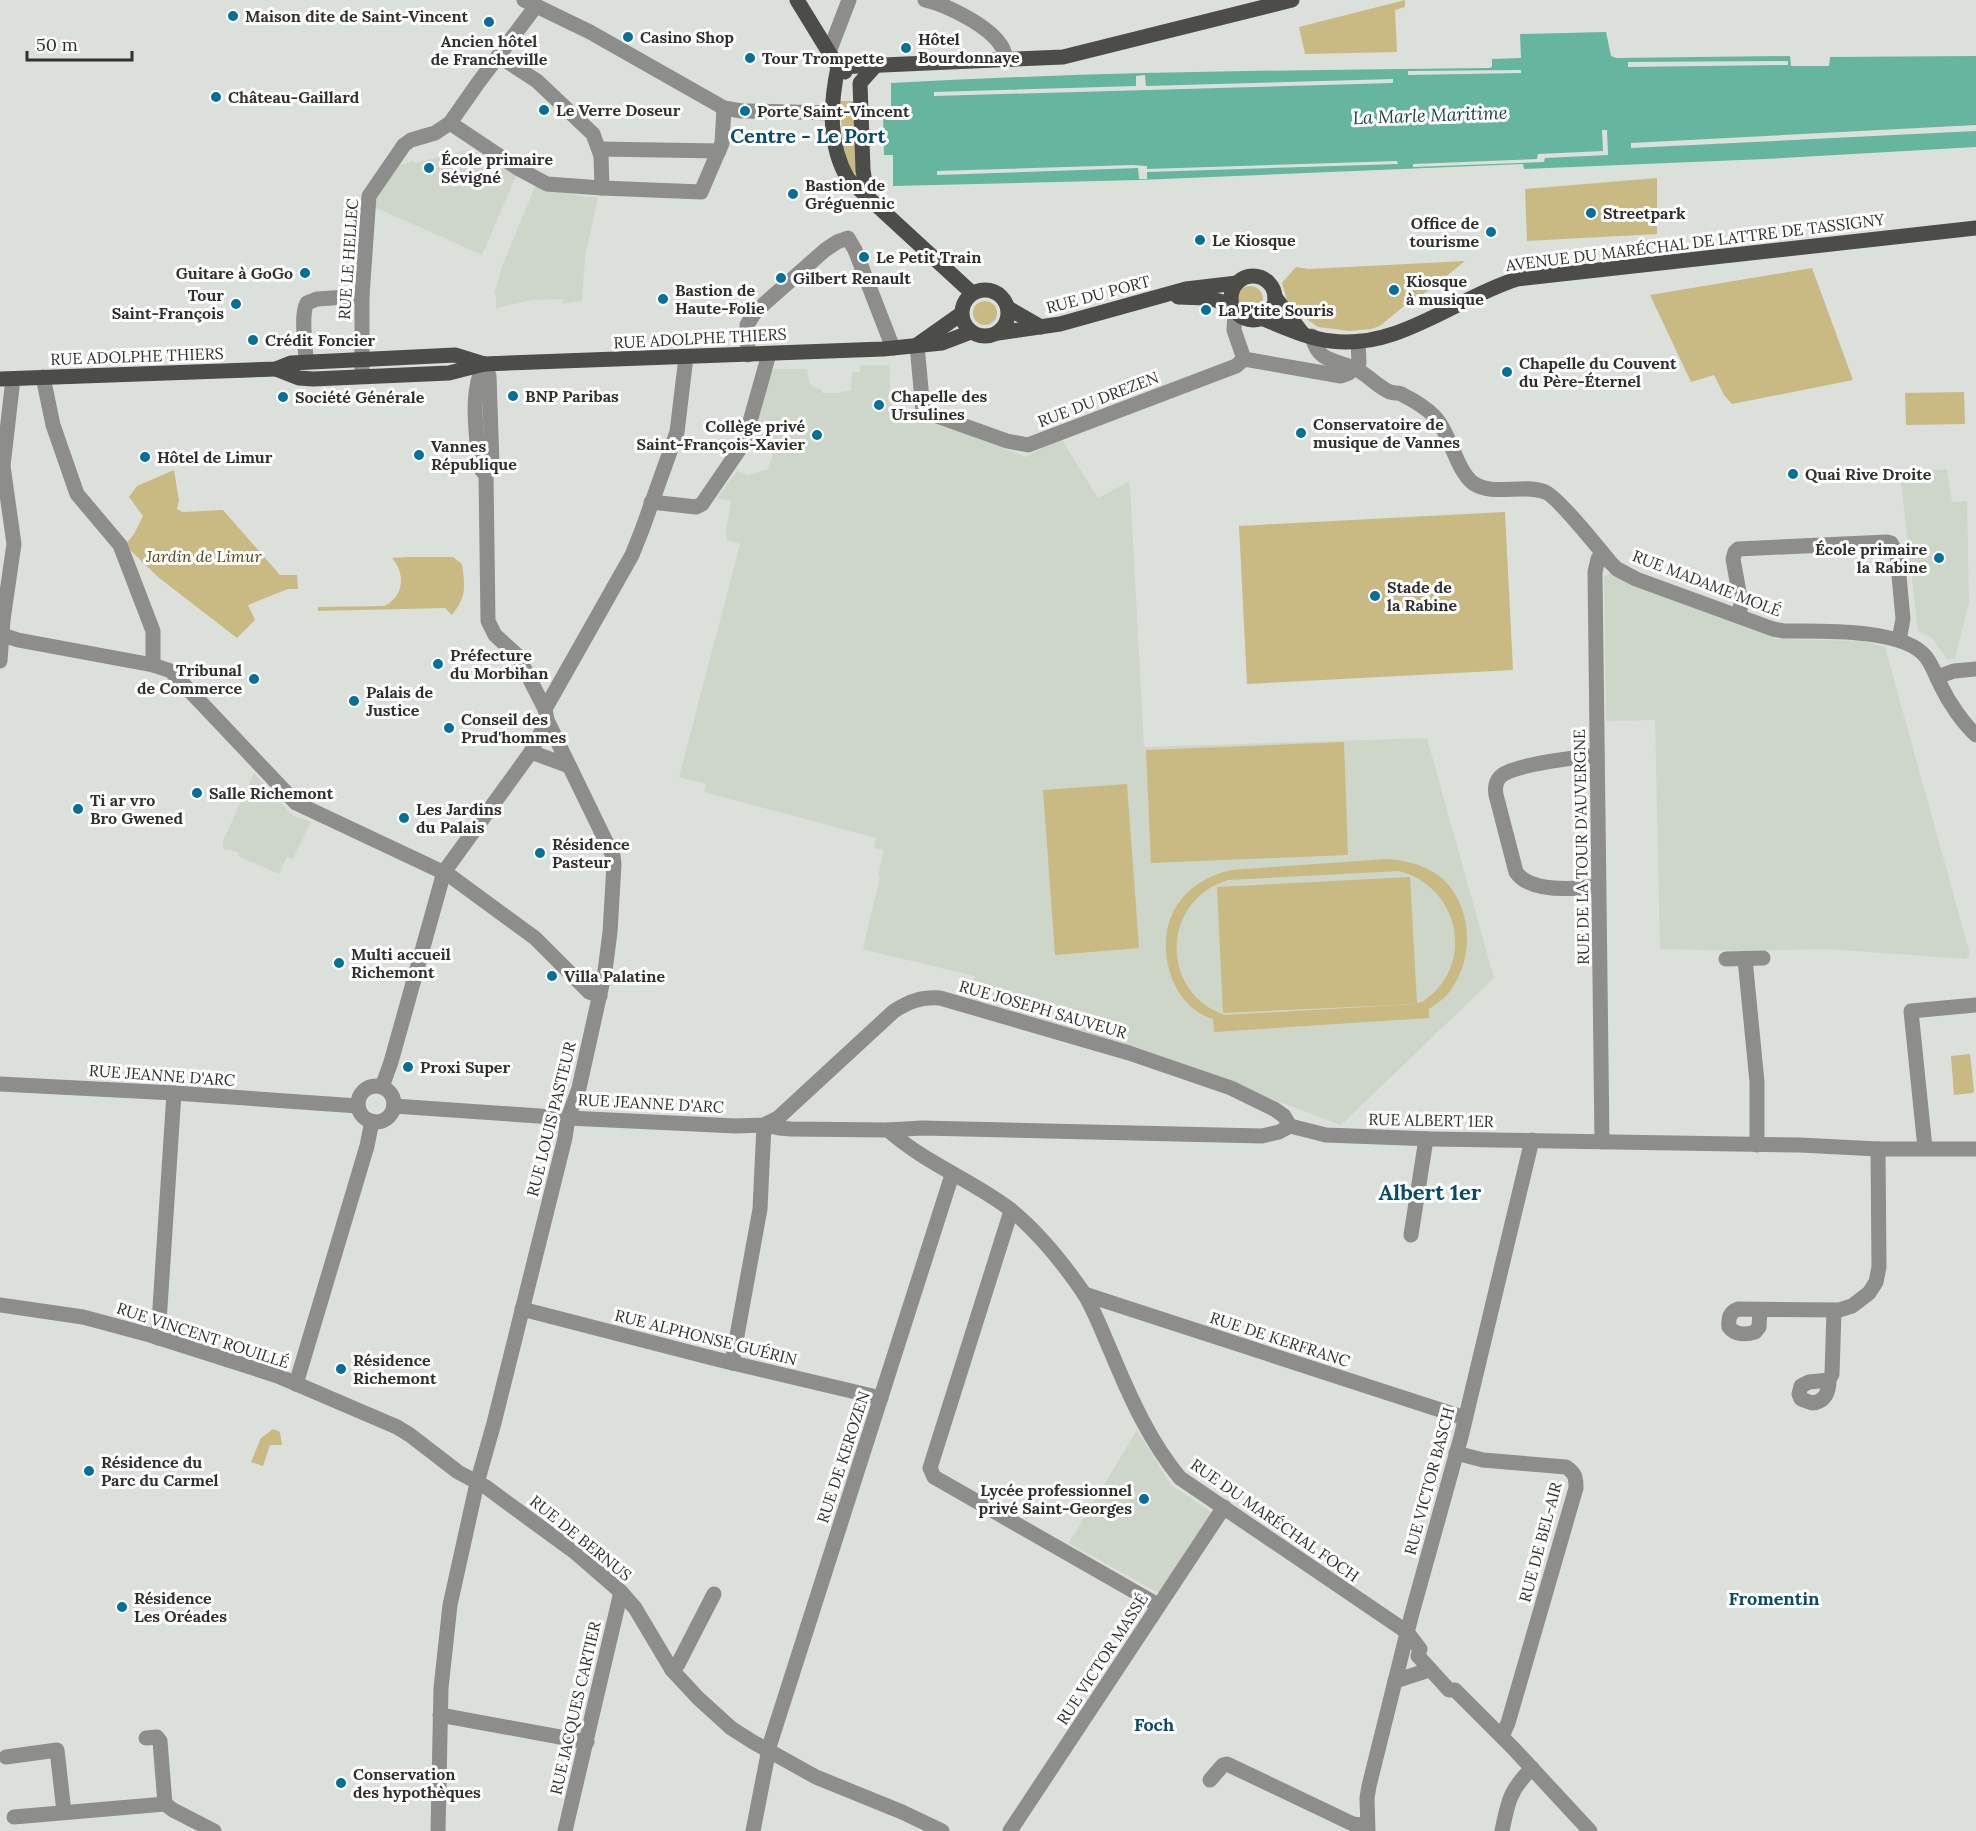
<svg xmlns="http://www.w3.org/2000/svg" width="1976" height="1831" font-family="Lora,serif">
  <rect width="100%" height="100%" fill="#dce0da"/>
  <!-- built -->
  <g fill="#ced6ca">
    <path d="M 470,149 L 517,174 L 482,255 L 374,207 L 377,197 L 399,165 L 414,161 L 415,163 Z"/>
    <path d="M 536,184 L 588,198 L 589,196 L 598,198 L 585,257 L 582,301 L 562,304 L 563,299 L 532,300 L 496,308 L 496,296 L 494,294 L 503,264 Z"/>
    <path d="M 860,365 L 889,365 L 892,420 L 935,422 L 1026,457 L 1048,444 L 1062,440 L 1098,498 L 1128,482 L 1130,485 L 1144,747 L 1427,738 L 1494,978 L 1341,1125 L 1165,1059 L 968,1002 L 975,976 L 865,950 L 863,948 L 880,877 L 878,876 L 884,851 L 874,848 L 876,838 L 704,792 L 706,784 L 679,777 L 740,544 L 727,540 L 726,531 L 731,501 L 717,498 L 737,471 L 749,475 L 768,469 L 775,448 L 747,441 L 766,376 L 774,369 L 807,369 L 809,381 L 813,387 L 822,390 L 822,393 L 841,393 L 842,391 L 851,391 L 852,372 L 860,372 Z"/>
    <path d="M 1947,469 L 1952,502 L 1967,501 L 1969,602 L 1955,659 L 1947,659 L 1931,637 L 1918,631 L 1900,474 Z"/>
    <path d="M 1611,573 L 1630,584 L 1778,639 L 1863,641 L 1885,647 L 1970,954 L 1966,959 L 1826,949 L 1744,951 L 1660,949 L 1655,720 L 1606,721 L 1604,577 Z"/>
    <path d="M 254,773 L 292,815 L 311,822 L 293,859 L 287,857 L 279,874 L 238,856 L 239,853 L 229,849 L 225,850 L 223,847 L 223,841 Z"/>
    <path d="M 1137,1430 L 1171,1485 L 1213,1513 L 1164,1596 L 1069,1543 Z"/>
  </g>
  <!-- green -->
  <g fill="#c9b983" fill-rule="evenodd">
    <path d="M 1405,0 L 1405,7 L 1395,10 L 1397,52 L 1305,54 L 1299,27 Z"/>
    <path d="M 840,101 L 853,101 L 857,183 L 844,159 Z"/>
    <path d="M 1657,178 L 1657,234 L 1527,241 L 1525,189 Z"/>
    <path d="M 1465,261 L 1429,290 L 1404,306 L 1380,326 L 1371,329 L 1350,331 L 1318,327 L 1292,309 L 1288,303 L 1282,283 L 1296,267 L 1309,269 Z"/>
    <path d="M 1812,268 L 1853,380 L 1732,404 L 1724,395 L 1714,375 L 1691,382 L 1650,295 Z"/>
    <circle cx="1250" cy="299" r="13"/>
    <circle cx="985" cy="313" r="12"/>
    <path d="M 1964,392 L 1965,424 L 1906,425 L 1905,393 Z"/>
    <path d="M 174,470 L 179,501 L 177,509 L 183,512 L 223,510 L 280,575 L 297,575 L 298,589 L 288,589 L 248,605 L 255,620 L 237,638 L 158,577 L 125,545 L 134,534 L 143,516 L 129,497 L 137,486 Z"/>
    <path d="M 1505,512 L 1513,670 L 1247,684 L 1239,526 Z"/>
    <path d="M 408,557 L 453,557 L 462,564 C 465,587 467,596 452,615 L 445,608 L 318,611 L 318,607 L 384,606 C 404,597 406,574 392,558 Z"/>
    <path d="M 1344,742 L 1348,855 L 1151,863 L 1146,750 Z"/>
    <path d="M 1127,784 L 1139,948 L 1055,955 L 1043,790 Z"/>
    <path d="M 1386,859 C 1406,860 1430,866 1445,881 C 1474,911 1474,963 1447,995 C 1442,1000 1435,1005 1429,1009 L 1429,1018 L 1214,1032 L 1213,1019 C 1169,1006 1153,942 1177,905 C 1190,886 1209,875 1231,870 ZM 1399,871 C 1461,887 1476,967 1422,1002 L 1417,1003 L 1410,877 L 1217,887 L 1223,1013 L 1416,1004 L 1225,1015 C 1159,993 1161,900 1228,880 Z"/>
    <path d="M 1970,1054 L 1974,1091 L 1973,1093 L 1954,1095 L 1951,1056 Z"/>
    <path d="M 273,1429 L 280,1432 L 282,1445 L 270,1445 L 263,1466 L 251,1462 L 261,1438 Z"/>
  </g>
  <!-- water -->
  <path fill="#65b59f" d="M 1606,32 L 1611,56 L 1616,58 L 1790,56 L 1791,66 L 1829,66 L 1830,57 L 1976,56 L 1976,147 L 1765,159 L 1524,169 L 1523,164 L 1139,180 L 893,186 L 893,155 L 884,155 L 883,112 L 891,111 L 891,83 C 1090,72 1290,70 1489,68 L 1492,67 L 1492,59 L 1521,58 L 1520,34 Z"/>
  <!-- pier -->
  <g fill="#dce0da">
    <path d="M 1788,61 L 1788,65 L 1628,67 L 1628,62 Z"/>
    <path d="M 1521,70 L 1521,73 L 1408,75 L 1408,71 Z"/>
    <path d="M 1145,75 L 1146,86 L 1393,79 L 1393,83 L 934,96 L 934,92 L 1136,86 L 1136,76 Z"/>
    <path d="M 1976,125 L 1976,131 L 1894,135 L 1631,148 L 1631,143 Z"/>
    <path d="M 1602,130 L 1607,130 L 1608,155 L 1545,158 L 1544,162 L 1413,167 L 1413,164 L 1537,159 L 1538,154 L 1603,151 Z"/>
    <path d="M 1397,161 L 1398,164 L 1147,172 L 1147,179 L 1139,179 L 1138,168 L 937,175 L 937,171 L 1132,165 L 1147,166 L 1147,169 Z"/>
  </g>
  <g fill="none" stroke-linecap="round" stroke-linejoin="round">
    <!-- minor -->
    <g stroke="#8d8e8b" stroke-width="15">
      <path d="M 524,0 L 590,32 L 724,108 L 742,111"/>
      <path d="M 925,0 C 947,5 990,26 1002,47 C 1005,51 1005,56 1005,61"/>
      <path d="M 829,52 L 849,0"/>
      <path d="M 499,56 L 537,81 L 593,134 L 601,156 L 602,188"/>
      <path d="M 748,111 L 833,113"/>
      <path d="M 450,123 L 519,169 L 547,184 L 602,188 L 701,192 L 722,143 L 724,108"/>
      <path d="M 599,149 L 719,151"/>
      <path d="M 1235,311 L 1234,330 L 1244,359 L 1341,376 L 1349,373 L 1359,363 L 1358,341"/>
      <path d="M 1312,336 C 1318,363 1335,359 1356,369 C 1368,375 1378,387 1390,392 C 1395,394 1399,392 1403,395 C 1413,400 1426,408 1434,416 C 1450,432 1456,470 1473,483 C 1493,497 1523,483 1545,492 C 1557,496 1600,550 1610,562 L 1617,569 L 1636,579 L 1773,629 L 1784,631 C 1819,631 1904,628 1926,657 C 1933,666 1936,677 1941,686 C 1949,703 1963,723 1976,735"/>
      <path d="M 917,345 L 923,411 L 1007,441 L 1028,445 L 1236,366 L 1244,359"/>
      <path d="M 748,355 L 747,325 L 755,312 L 825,250 L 837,242 L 848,238 L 855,250 L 893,348"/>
      <path d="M 306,362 C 306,346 300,316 307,303 L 317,299 L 362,296"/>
      <path d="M 484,364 L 489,376 L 492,464 L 486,475 L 488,621 L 495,635 L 518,656 L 545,709"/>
      <path d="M 484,364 C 469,395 477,433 479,467 L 486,475"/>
      <path d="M 362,375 L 362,296 L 369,196 L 404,145 L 411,140 L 435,133 L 450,123 L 478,83 L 536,6"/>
      <path d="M 43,377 L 53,425 L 77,494 L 120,545 L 153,631 L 153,665"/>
      <path d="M 651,502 L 696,507 L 702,504 L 741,447 L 747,432 L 769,354"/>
      <path d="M 1739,616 L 1741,603 L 1733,559 L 1735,552 L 1738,549 L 1887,542 L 1891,543 L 1897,554 L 1903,619 L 1899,640"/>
      <path d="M 0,634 L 18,640 L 153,665 L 171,671 L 296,803 L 449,875 L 535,938 L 589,992 L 600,996"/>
      <path d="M 0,661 L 3,620 L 14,544 L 3,466 L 13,379"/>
      <path d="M 1937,677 L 1954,671 L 1976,669"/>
      <path d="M 531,752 L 569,766"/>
      <path d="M 1597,756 L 1586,756 C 1567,759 1511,765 1500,777 C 1495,782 1495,789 1496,795 L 1516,872 C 1530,893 1576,889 1598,886"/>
      <path d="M 1726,959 L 1763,958"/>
      <path d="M 1745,959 L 1757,1082 L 1757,1145"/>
      <path d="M 0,1084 L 174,1093 L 358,1106"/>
      <circle cx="376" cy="1104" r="18"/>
      <path d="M 382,1087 L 391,1062 L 444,872 L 531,752 L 547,720 L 545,709 L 632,555 L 642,530 L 677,432 L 686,357"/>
      <path d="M 394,1106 L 568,1118 L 736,1126 L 764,1125 L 778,1118 L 894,1011 C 910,1001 921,997 940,998 L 1129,1053 L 1231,1088 L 1274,1109 L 1284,1116 L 1290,1126"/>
      <path d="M 764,1125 L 779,1128 L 791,1129 L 888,1130 L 922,1128 L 1262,1136 L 1279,1132 L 1290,1126 L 1326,1135 L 1432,1139 L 1800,1145 L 1878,1149 L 1976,1149"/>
      <path d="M 888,1130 C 926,1164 972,1180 1011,1210 C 1038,1232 1063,1263 1083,1292 C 1095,1311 1103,1334 1112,1354 C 1130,1397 1150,1442 1180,1478 L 1407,1632 L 1420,1649 L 1418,1656 L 1449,1690 L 1455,1690 L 1513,1748 L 1590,1831"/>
      <path d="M 1602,1142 L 1595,572 L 1598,559 L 1602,553"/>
      <path d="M 1925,1148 L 1911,1011 L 1976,1005"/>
      <path d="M 1011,1211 L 930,1468 L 934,1477 L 1158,1605"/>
      <path d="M 1411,1235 L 1426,1139"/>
      <path d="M 1084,1294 L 1465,1418"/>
      <path d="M 0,1305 L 83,1317 L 150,1335 L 278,1376 L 397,1427 L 410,1435 L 458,1472 L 486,1487 L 509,1504 L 576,1553 L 621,1592 L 635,1608 L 672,1670 L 698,1698 L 731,1728 L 753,1742 L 816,1777 L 902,1812 L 942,1831"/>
      <path d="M 522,1309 L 716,1359 L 881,1398"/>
      <path d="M 1760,1310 L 1759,1327 L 1755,1332 C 1746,1335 1735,1335 1729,1327 C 1728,1318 1730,1312 1738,1309 L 1839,1310 L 1852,1306 L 1869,1293 L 1876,1282 L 1879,1267 L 1878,1149"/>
      <path d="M 158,1338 L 174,1093"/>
      <path d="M 732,1363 L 760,1209 L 764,1125"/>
      <path d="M 1829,1380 C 1829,1392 1825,1402 1812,1403 L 1801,1399 L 1799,1394 L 1801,1386 L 1809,1382 L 1829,1380 L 1832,1374 L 1834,1311"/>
      <path d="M 296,1384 L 367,1146 L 372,1121"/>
      <path d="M 1456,1453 L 1483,1460 L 1566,1467 C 1575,1473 1576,1477 1576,1488 L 1508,1723 L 1502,1736"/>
      <path d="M 672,1670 L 678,1664 L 714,1594"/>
      <path d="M 1395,1681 L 1429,1670"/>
      <path d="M 440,1715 L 587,1742"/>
      <path d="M 146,1738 L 157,1737 L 160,1741 L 165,1804"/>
      <path d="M 6,1757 L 57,1750 L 64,1812"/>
      <path d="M 1210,1780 L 1223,1765 L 1227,1764 L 1353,1824 L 1367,1826"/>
      <path d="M 14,1817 L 165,1804 L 173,1810 L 214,1831"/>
      <path d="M 438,1831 L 441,1688 L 450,1605 L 477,1483 L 494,1423 L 565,1138 L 568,1118 L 579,1088 L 605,971 L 610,932 L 614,864 L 613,856 L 547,720"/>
      <path d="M 565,1831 L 621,1592"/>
      <path d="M 753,1831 L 770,1744 L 952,1175"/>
      <path d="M 1010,1831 L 1224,1507"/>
      <path d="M 1368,1831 L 1367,1798 L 1369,1786 L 1411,1617 L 1461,1437 L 1532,1140"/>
      <path d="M 1502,1831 C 1508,1801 1510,1790 1532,1768"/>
    </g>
    <!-- major -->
    <g stroke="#4c4c48" stroke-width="15">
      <path d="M 797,0 L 838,67 L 845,72"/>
      <path d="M 838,67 L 1063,57 L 1292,0"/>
      <path d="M 838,67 C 830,105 828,145 848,179 L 972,293"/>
      <path d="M 867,196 L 863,170 L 860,83 L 876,65"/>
      <circle cx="1253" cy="298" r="22"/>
      <circle cx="985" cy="313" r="23"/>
      <path d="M 1178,297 L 1207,298 L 1231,304"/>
      <path d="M 1275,297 L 1303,334"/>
      <path d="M 1008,308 L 1041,327"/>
      <path d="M 1261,318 C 1284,327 1306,338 1331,341 C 1398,350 1456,298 1517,279 L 1976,228"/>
      <path d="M 998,333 L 1060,324 L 1186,289 L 1237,283"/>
      <path d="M 917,345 L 961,314"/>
      <path d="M 276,369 L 299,378 L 313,379 L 449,373 L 484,364 L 883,349 L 942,343 L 971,332"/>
      <path d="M 0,379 L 276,369 L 291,363 L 455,355 L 484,364"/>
    </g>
  </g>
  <!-- markers -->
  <g fill="#03709c" stroke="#fff" stroke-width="2">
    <circle cx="233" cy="16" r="6"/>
    <circle cx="489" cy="22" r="6"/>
    <circle cx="628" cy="37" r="6"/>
    <circle cx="906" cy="48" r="6"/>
    <circle cx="750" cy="58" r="6"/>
    <circle cx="216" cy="97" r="6"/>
    <circle cx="544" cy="110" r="6"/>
    <circle cx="745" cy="111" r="6"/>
    <circle cx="429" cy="168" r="6"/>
    <circle cx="793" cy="194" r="6"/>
    <circle cx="1591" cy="213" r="6"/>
    <circle cx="1491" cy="232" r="6"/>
    <circle cx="1200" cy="240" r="6"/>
    <circle cx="864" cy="257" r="6"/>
    <circle cx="305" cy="273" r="6"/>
    <circle cx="781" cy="278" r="6"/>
    <circle cx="1394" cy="290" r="6"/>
    <circle cx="663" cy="299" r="6"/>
    <circle cx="236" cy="304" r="6"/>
    <circle cx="1206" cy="310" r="6"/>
    <circle cx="253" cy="340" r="6"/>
    <circle cx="1507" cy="372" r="6"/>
    <circle cx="513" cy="396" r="6"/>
    <circle cx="283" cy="397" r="6"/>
    <circle cx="879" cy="405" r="6"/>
    <circle cx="1301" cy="433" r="6"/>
    <circle cx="817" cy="435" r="6"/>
    <circle cx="419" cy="455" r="6"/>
    <circle cx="145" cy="457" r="6"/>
    <circle cx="1793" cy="474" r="6"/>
    <circle cx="1939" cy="558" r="6"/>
    <circle cx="1375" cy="596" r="6"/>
    <circle cx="438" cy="664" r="6"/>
    <circle cx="254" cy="679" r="6"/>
    <circle cx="354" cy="701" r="6"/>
    <circle cx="449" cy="728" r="6"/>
    <circle cx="197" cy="793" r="6"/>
    <circle cx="78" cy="809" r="6"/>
    <circle cx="404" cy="818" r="6"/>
    <circle cx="540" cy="853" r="6"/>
    <circle cx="339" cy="963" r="6"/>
    <circle cx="552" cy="976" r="6"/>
    <circle cx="408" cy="1067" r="6"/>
    <circle cx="341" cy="1369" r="6"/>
    <circle cx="89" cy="1471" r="6"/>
    <circle cx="1144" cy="1499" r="6"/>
    <circle cx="122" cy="1607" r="6"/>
    <circle cx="341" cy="1783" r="6"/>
  </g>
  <g text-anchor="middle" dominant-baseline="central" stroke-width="6" stroke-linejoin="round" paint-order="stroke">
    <!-- poi labels -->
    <g font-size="16" font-weight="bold" fill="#30312f" stroke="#fff" text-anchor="start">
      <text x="245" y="16">Maison dite de Saint-Vincent</text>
      <text x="640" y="37">Casino Shop</text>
      <text x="918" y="39">Hôtel<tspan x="918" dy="18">Bourdonnaye</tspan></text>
      <text x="489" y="41" text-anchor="middle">Ancien hôtel<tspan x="489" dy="18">de Francheville</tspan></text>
      <text x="762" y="58">Tour Trompette</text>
      <text x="228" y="97">Château-Gaillard</text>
      <text x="556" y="110">Le Verre Doseur</text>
      <text x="757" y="111">Porte Saint-Vincent</text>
      <text x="441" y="159">École primaire<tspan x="441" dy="18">Sévigné</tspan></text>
      <text x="805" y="185">Bastion de<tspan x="805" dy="18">Gréguennic</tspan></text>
      <text x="1603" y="213">Streetpark</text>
      <text x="1479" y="223" text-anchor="end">Office de<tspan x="1479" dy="18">tourisme</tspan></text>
      <text x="1212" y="240">Le Kiosque</text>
      <text x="876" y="257">Le Petit Train</text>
      <text x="293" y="273" text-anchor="end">Guitare à GoGo</text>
      <text x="793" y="278">Gilbert Renault</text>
      <text x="1406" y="281">Kiosque<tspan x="1406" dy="18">à musique</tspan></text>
      <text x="675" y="290">Bastion de<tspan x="675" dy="18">Haute-Folie</tspan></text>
      <text x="224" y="295" text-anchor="end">Tour<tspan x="224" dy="18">Saint-François</tspan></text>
      <text x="1218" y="310">La P'tite Souris</text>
      <text x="265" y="340">Crédit Foncier</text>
      <text x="1519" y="363">Chapelle du Couvent<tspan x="1519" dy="18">du Père-Éternel</tspan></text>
      <text x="525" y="396">BNP Paribas</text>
      <text x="891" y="396">Chapelle des<tspan x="891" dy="18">Ursulines</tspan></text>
      <text x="295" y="397">Société Générale</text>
      <text x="1313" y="424">Conservatoire de<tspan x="1313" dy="18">musique de Vannes</tspan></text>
      <text x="805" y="426" text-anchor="end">Collège privé<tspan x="805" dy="18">Saint-François-Xavier</tspan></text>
      <text x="431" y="446">Vannes<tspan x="431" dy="18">République</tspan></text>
      <text x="157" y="457">Hôtel de Limur</text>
      <text x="1805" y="474">Quai Rive Droite</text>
      <text x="1927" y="549" text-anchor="end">École primaire<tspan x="1927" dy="18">la Rabine</tspan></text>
      <text x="1387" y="587">Stade de<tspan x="1387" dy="18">la Rabine</tspan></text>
      <text x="450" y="655">Préfecture<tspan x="450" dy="18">du Morbihan</tspan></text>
      <text x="242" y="670" text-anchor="end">Tribunal<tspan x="242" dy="18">de Commerce</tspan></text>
      <text x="366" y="692">Palais de<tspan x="366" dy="18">Justice</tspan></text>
      <text x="461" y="719">Conseil des<tspan x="461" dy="18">Prud'hommes</tspan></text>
      <text x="209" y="793">Salle Richemont</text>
      <text x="90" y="800">Ti ar vro<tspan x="90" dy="18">Bro Gwened</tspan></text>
      <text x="416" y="809">Les Jardins<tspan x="416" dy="18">du Palais</tspan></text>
      <text x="552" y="844">Résidence<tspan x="552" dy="18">Pasteur</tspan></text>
      <text x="351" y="954">Multi accueil<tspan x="351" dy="18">Richemont</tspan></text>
      <text x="564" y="976">Villa Palatine</text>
      <text x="420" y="1067">Proxi Super</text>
      <text x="353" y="1360">Résidence<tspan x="353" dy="18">Richemont</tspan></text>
      <text x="101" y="1462">Résidence du<tspan x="101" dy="18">Parc du Carmel</tspan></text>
      <text x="1132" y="1490" text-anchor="end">Lycée professionnel<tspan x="1132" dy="18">privé Saint-Georges</tspan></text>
      <text x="134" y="1598">Résidence<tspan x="134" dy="18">Les Oréades</tspan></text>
      <text x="353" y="1774">Conservation<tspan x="353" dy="18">des hypothèques</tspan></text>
    </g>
    <!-- street labels -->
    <g font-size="16" fill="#30312f" stroke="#fff">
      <text transform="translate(1695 242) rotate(-7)">AVENUE DU MARÉCHAL DE LATTRE DE TASSIGNY</text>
      <text transform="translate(348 259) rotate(-86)">RUE LE HELLEC</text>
      <text transform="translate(1098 294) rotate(-15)">RUE DU PORT</text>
      <text transform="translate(700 338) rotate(-3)">RUE ADOLPHE THIERS</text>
      <text transform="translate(137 356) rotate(-2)">RUE ADOLPHE THIERS</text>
      <text transform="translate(1098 399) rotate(-21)">RUE DU DREZEN</text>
      <text transform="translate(1707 583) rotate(21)">RUE MADAME MOLÉ</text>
      <text transform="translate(1581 847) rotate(-91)">RUE DE LA TOUR D'AUVERGNE</text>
      <text transform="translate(1043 1009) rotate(16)">RUE JOSEPH SAUVEUR</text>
      <text transform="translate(162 1075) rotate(4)">RUE JEANNE D'ARC</text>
      <text transform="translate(651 1103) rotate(3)">RUE JEANNE D'ARC</text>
      <text transform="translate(551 1119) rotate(-76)">RUE LOUIS PASTEUR</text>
      <text transform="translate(1431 1120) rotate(1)">RUE ALBERT 1ER</text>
      <text transform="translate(203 1335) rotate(18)">RUE VINCENT ROUILLÉ</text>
      <text transform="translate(706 1337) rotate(14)">RUE ALPHONSE GUÉRIN</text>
      <text transform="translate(1280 1339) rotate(18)">RUE DE KERFRANC</text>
      <text transform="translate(843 1457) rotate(-72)">RUE DE KEROZEN</text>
      <text transform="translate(1429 1481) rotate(-75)">RUE VICTOR BASCH</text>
      <text transform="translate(1275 1520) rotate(35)">RUE DU MARÉCHAL FOCH</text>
      <text transform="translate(581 1538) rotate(39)">RUE DE BERNUS</text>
      <text transform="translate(1540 1542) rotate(-75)">RUE DE BEL-AIR</text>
      <text transform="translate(1102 1659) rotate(-57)">RUE VICTOR MASSÉ</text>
      <text transform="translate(575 1708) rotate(-77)">RUE JACQUES CARTIER</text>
    </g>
    <!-- park labels -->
    <g font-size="16" font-style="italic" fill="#524411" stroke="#fff">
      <text x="204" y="556">Jardin de Limur</text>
    </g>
    <!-- water labels -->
    <g font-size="18" font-style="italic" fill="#1e433a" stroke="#fff">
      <text transform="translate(1430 115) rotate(-2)">La Marle Maritime</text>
    </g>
    <!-- neighbourhood labels -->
    <g font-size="18" font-weight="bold" fill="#074c6b" stroke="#fff">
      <text x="1774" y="1598">Fromentin</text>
      <text x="1154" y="1724">Foch</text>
    </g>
    <!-- quarter labels -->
    <g font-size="20" font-weight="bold" fill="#074c6b" stroke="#fff">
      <text x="808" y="135">Centre - Le Port</text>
    </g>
    <!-- district labels -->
    <g font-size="22" font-weight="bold" fill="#074c6b" stroke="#fff">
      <text x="1430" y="1192">Albert 1er</text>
    </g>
  </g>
  <!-- scale -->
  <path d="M27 51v9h105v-9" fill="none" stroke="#30312f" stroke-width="3"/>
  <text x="36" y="51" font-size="18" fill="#30312f" stroke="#ffffff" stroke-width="4.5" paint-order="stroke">50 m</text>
</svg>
